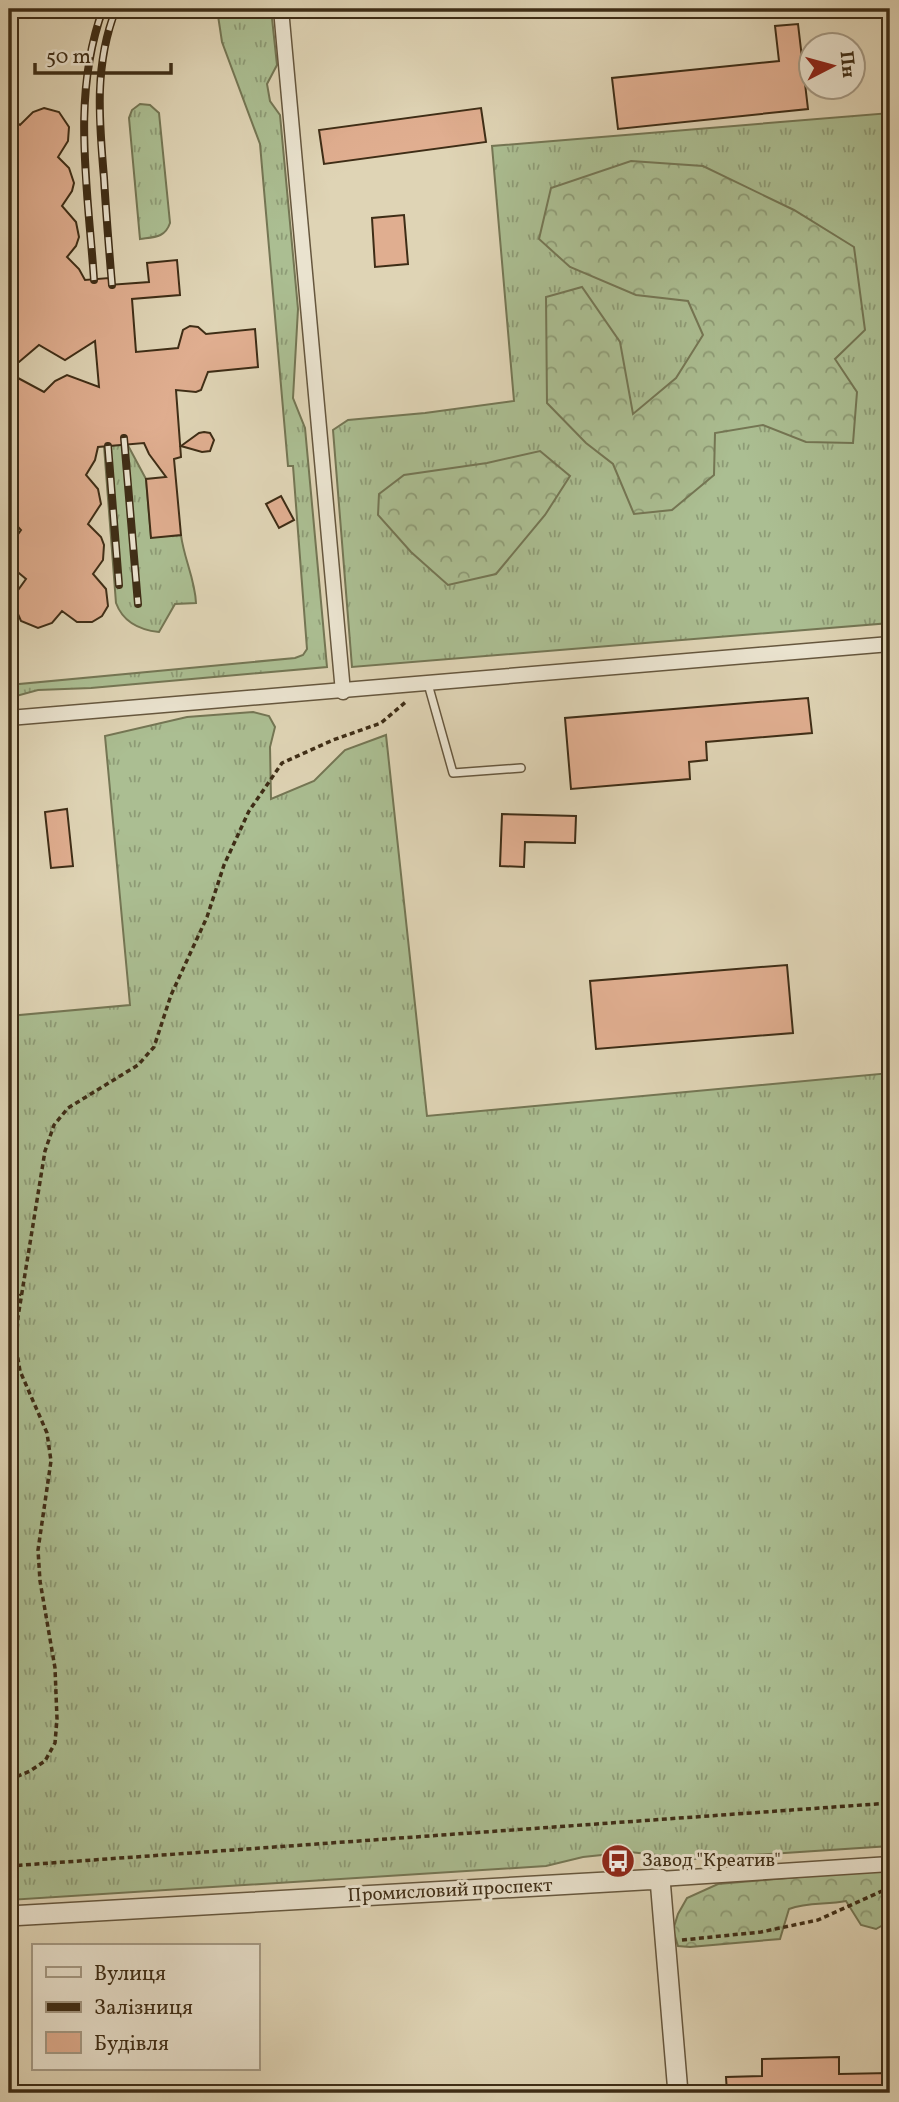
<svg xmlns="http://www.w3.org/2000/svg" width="899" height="2102" font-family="Vollkorn,serif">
  <defs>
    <pattern id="grass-tufts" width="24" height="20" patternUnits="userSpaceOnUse" patternTransform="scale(1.75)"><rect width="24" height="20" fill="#abbe92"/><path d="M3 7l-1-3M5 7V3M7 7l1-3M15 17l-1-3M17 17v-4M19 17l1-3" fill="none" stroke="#8d9b76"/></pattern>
    <pattern id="forest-crowns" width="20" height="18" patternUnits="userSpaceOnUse" patternTransform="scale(1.75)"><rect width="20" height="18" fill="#abbe92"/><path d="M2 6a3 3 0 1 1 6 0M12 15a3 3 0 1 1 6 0" fill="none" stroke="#8d9b76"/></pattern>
  </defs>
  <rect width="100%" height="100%" fill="#dfd4b5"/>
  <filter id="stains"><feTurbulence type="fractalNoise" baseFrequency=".00286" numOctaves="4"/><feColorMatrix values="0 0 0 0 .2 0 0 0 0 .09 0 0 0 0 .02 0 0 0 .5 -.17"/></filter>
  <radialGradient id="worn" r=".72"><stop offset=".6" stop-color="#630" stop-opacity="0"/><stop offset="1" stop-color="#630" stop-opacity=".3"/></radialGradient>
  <!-- grass -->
  <g fill="url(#grass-tufts)" stroke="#747654" stroke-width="2">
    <path d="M 217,9 L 271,9 L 277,65 L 267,84 L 270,101 L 280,115 L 298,309 L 293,398 L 305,428 L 327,667 L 91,688 L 38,690 L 9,698 L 9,685 L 295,658 L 303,655 L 307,649 L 293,466 L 288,466 L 260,144 L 222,42 Z"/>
    <path d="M 140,104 L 150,105 L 159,113 L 170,223 C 165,238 154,237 140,239 L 129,118 L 132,110 Z"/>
    <path d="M 890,113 L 890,623 L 352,667 L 333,430 L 348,420 L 425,413 L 514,401 L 492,146 Z"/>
    <path d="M 124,438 L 146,479 L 151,537 L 181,535 C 184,559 195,579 196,603 L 175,604 L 159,632 C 140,630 123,622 116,603 L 104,446 Z"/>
    <path d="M 253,712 L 269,716 L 275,727 L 270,747 L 271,799 L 314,781 L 345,750 L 386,735 L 427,1116 L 890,1073 L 890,1846 L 692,1859 L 630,1852 L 583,1857 L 546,1866 L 9,1900 L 9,1016 L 130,1005 L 105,736 L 187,717 Z"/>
  </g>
  <!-- forest -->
  <g fill="url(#forest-crowns)" stroke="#747654" stroke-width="2">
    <path d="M 631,161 L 703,166 L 794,210 L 854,247 L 865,330 L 835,359 L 857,392 L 853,443 L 806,442 L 763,425 L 715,433 L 714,475 L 672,510 L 634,514 L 613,464 L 586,443 L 547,403 L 546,297 L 582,287 L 620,342 L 633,414 L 676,378 L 703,335 L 688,301 L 636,295 L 570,267 L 539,239 L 551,188 Z"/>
    <path d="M 540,451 L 570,476 L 545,515 L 496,574 L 448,585 L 411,552 L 378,515 L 379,494 L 404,475 L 487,463 Z"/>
    <path d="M 890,1869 L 890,1921 L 876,1929 L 861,1925 L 846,1901 C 826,1905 808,1902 789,1909 L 780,1939 L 690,1947 L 678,1946 L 673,1930 L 678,1914 L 687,1898 L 718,1884 Z"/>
  </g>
  <!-- building -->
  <g fill="#e0ae90" stroke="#3e2d16" stroke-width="2">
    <path d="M 798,24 L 808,109 L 618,129 L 612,78 L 779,61 L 775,26 Z"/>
    <path d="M 44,108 L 59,112 L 69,127 L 68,141 L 58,157 L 69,168 L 74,183 L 72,191 L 62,206 L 76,222 L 79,237 L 76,246 L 67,257 L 79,269 L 85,280 L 109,278 L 109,285 L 149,282 L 147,263 L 177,260 L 180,295 L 132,299 L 136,352 L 178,348 L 183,330 L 190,326 L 198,327 L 206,334 L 255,329 L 258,367 L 208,372 L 201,390 L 196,392 L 176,390 L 181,457 L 174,459 L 181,535 L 151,538 L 146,479 L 166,477 L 149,454 L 144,443 L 98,447 L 95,460 L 86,475 L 98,489 L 101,504 L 88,524 L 101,537 L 104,545 L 103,560 L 93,574 L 106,589 L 108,606 L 102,616 L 92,622 L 77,622 L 62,611 L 52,623 L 38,628 L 21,621 L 14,605 L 16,593 L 26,579 L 14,569 L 9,556 L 11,544 L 21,530 L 9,517 L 9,492 L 17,481 L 9,473 L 9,383 L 18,378 L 44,392 L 55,381 L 67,375 L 99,387 L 95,341 L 65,360 L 39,345 L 19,362 L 9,361 L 9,117 L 20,125 L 33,112 Z"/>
    <path d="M 481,108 L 486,142 L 324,164 L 319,130 Z"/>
    <path d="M 404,215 L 408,264 L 375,267 L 372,218 Z"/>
    <path d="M 204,432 L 210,433 L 214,440 L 210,451 L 202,452 L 181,446 L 199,433 Z"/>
    <path d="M 281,496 L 294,520 L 279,528 L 266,504 Z"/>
    <path d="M 808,698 L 812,733 L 706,742 L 707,760 L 689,762 L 690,779 L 571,789 L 565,718 Z"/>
    <path d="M 67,809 L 73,866 L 51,868 L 45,812 Z"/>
    <path d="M 502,814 L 576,816 L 575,843 L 525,842 L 524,867 L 500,866 Z"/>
    <path d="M 787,965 L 793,1033 L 596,1049 L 590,981 Z"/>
    <path d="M 839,2057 L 839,2074 L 890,2073 L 890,2091 L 727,2093 L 726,2077 L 762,2076 L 762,2059 Z"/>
  </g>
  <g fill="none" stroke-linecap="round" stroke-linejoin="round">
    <!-- service casing -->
    <g stroke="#66573e" stroke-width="10">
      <g id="service">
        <path d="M 428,684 L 453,773 L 521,768"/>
        <path d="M 9,2009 L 14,2093"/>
      </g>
    </g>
    <!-- minor casing -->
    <g stroke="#66573e" stroke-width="17">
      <g id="minor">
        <path d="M 281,9 L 343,692"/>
        <path d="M 9,718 L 890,644"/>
        <path d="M 660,1879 L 890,1864"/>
      </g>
    </g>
    <!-- tertiary casing -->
    <g stroke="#66573e" stroke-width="22">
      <path id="tertiary" d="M 9,1916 L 660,1879 L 678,2093"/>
    </g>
    <!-- path -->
    <g stroke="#3e2d16" stroke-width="3.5" stroke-dasharray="5 3.5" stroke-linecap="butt">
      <path d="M 9,1319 L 20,1294"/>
      <path d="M 9,1780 L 30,1771 L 45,1761 L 55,1743 L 57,1719 L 55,1668 L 40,1581 L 38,1550 L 51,1461 L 47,1433 L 20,1371 L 16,1347 L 18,1317 L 45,1151 L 54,1125 L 68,1108 L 138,1065 L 154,1047 L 171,995 L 207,917 L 224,865 L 249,811 L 282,763 L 333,740 L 381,723 L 407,701"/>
      <path d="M 9,1866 L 890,1803"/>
      <path d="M 682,1940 L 761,1932 L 818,1920 L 882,1891 L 890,1885"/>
    </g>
    <!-- service -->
    <use href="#service" stroke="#eae3cf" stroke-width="7"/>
    <!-- minor -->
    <use href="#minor" stroke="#eae3cf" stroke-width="14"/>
    <!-- tertiary -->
    <use href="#tertiary" stroke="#eae3cf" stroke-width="19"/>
    <!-- rail casing -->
    <g stroke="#3e2d16" stroke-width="8">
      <g id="rail">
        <path d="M 94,280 C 88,189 71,96 103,9"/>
        <path d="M 112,285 C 109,249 106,213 104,178 C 99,120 94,64 116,9"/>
        <path d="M 124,438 L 138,604"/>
        <path d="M 108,446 L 119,585"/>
      </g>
    </g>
    <!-- rail -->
    <use href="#rail" stroke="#eae3cf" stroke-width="5" stroke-dasharray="16" stroke-linecap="butt"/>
  </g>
  <!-- icons -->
  <defs>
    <g id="bus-disc" transform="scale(1.75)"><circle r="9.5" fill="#8f2418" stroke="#eae3cf"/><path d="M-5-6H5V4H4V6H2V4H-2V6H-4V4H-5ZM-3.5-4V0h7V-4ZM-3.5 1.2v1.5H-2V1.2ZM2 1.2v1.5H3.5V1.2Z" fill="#fff"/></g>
  </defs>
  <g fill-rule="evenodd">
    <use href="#bus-disc" x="618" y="1861"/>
  </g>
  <g text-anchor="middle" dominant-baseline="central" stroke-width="6" stroke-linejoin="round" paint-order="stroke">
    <!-- poi labels -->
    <g font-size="19" fill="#3e2d16" stroke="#eae3cf" text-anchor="start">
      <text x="642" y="1861">Завод "Креатив"</text>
    </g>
    <!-- street labels -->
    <g font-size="19" fill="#3e2d16" stroke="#eae3cf">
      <text transform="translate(450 1891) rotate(-3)">Промисловий проспект</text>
    </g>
  </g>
  <!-- margin -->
  <rect width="899" height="2102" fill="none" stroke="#dfd4b5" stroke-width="35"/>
  <rect x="10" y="10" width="878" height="2081" fill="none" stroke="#3e2d16" stroke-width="3.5"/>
  <rect x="18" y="18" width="864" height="2067" fill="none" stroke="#3e2d16" stroke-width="2"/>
  <!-- legend -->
  <rect x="32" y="1944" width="228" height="126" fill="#eae3cf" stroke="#a59a85" stroke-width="2"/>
  <rect x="46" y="1967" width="35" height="10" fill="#eae3cf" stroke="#a59a85" stroke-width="2"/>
  <text x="94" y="1980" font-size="21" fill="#3e2d16">Вулиця</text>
  <rect x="46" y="2002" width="35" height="10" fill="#3e2d16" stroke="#a59a85" stroke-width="2"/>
  <text x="94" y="2014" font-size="21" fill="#3e2d16">Залізниця</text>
  <rect x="46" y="2032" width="35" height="21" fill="#e0ae90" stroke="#a59a85" stroke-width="2"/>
  <text x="94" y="2050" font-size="21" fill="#3e2d16">Будівля</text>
  <!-- north arrow -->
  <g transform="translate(832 66) rotate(84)"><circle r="33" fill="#eae3cf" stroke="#a59a85" stroke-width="2"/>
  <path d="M0-5L12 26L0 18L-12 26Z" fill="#8f2418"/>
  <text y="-10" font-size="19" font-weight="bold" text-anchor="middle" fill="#3e2d16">Пн</text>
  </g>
  <!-- scale -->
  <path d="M35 63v10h136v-10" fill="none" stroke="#3e2d16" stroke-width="3.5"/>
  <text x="46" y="63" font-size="21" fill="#3e2d16" stroke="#eae3cf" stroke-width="5" paint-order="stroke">50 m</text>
  <rect width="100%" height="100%" filter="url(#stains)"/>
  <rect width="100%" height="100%" fill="url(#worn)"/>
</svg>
